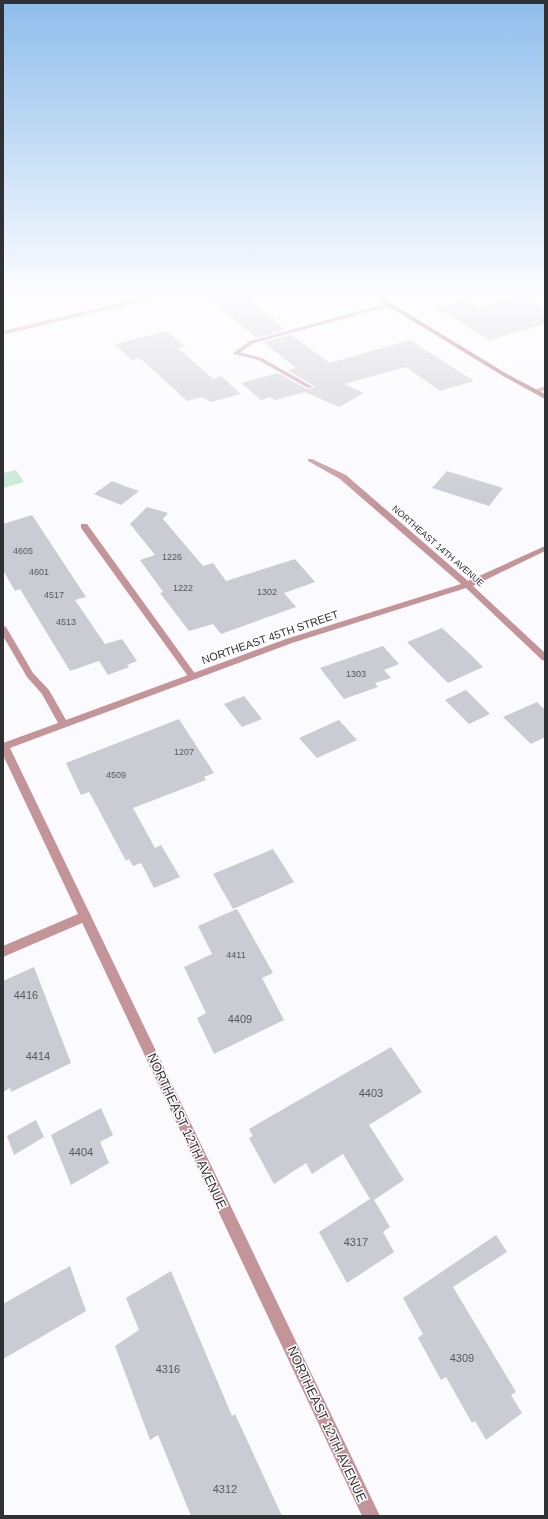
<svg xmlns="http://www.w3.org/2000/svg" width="548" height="1519" font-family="Helvetica,sans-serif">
  <rect width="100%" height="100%" fill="#fbfbff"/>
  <!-- green -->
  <path fill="#c7e7d4" d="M 16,470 L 24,482 L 3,488 L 3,473 Z"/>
  <!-- building -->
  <g fill="#cbcbd3">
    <path d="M 200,293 L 239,293 L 276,321 L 273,321 L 285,330 L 257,338 Z"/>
    <path d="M 523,296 L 545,308 L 545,324 L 490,340 L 437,308 L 464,300 L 478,308 Z"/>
    <path d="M 167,331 L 185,346 L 178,348 L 213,379 L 221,376 L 241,394 L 211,402 L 202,397 L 187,401 L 140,358 L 132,360 L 115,344 Z"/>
    <path d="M 291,335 L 330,363 L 410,340 L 474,381 L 440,391 L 406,367 L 344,384 L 364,393 L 339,407 L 305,392 L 275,400 L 271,397 L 261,400 L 241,383 L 278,373 L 307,389 L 314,388 L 314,386 L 287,370 L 296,368 L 263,342 Z"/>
    <path d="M 447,471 L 503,488 L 489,506 L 432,488 Z"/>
    <path d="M 112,481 L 125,486 L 139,491 L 121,505 L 94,494 Z"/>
    <path d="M 147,507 L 168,513 L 163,519 L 203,566 L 213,563 L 226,581 L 295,559 L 315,582 L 284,593 L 296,607 L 221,634 L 213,624 L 189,631 L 160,593 L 163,592 L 140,560 L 155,555 L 130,524 Z"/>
    <path d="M 32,515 L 86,597 L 75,600 L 105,644 L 122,639 L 137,661 L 127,665 L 129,667 L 108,675 L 99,661 L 70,671 L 20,589 L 15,591 L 3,570 L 3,524 Z"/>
    <path d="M 442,628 L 470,654 L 483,667 L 448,683 L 407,642 Z"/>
    <path d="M 383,646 L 399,664 L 384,670 L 391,678 L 375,683 L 378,687 L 344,699 L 320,668 Z"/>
    <path d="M 466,690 L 490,714 L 469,724 L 445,700 Z"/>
    <path d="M 244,696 L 262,719 L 242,727 L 224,704 Z"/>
    <path d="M 537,702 L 545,710 L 545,737 L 531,744 L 503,717 Z"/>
    <path d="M 179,719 L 214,773 L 204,777 L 206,780 L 133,808 L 155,848 L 161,845 L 180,877 L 154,888 L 141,863 L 133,866 L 129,859 L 126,861 L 93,799 L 89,792 L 81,795 L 66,763 Z"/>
    <path d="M 339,720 L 357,740 L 317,758 L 299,738 Z"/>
    <path d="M 273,849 L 294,882 L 233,909 L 213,874 Z"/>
    <path d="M 237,909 L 273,973 L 262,978 L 284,1020 L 214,1054 L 197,1018 L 206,1013 L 184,967 L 212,954 L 198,926 Z"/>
    <path d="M 34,967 L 71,1063 L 11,1092 L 10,1088 L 3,1092 L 3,981 Z"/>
    <path d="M 391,1047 L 422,1092 L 369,1125 L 404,1180 L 374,1200 L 390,1227 L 383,1232 L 394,1252 L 347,1283 L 319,1232 L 370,1199 L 343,1154 L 312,1174 L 306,1163 L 274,1184 L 249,1138 L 253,1136 L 249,1129 Z"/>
    <path d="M 101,1108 L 113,1135 L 100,1142 L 109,1163 L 71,1185 L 51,1135 Z"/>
    <path d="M 36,1120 L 44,1137 L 14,1155 L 7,1136 Z"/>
    <path d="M 496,1235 L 507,1252 L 453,1287 L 516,1392 L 511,1395 L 522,1413 L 486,1440 L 475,1421 L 472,1423 L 446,1377 L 441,1380 L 418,1338 L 423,1334 L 403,1298 Z"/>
    <path d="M 70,1266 L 86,1311 L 3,1359 L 3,1304 Z"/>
    <path d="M 171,1271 L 232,1416 L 235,1414 L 282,1516 L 191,1516 L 158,1435 L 150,1440 L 115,1346 L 139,1330 L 126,1298 Z"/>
  </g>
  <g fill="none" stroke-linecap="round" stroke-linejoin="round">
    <!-- lane -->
    <g fill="#c49598" fill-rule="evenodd">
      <path d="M 383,293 L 393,293 L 376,299 L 373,297 Z"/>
      <path d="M 236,351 L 262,358 L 313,387 L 308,388 L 258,360 L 234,354 L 234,352 Z"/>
      <path d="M 81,524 L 87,524 L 196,675 L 198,677 L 196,679 L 190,679 L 81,528 Z"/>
      <path d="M 85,911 L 89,912 L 91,916 L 89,920 L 3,957 L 3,946 Z"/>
    </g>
    <!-- street -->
    <g fill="#c49598" fill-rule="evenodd">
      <path d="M 163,293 L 174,293 L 3,335 L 3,331 Z"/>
      <path d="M 389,303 L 391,304 L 391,306 L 254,343 L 238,354 L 233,353 L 250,341 Z"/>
      <path d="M 545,386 L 545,390 L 535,393 L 532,391 Z"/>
      <path d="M 308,459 L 312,459 L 346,475 L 468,581 L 545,546 L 545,551 L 473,586 L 545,653 L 545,661 L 542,660 L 466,588 L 292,643 L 10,748 L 380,1516 L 362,1516 L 3,755 L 3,743 L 58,723 L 42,694 L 27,677 L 3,636 L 3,626 L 6,627 L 33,673 L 49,690 L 66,720 L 286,639 L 461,584 L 340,479 L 308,461 Z"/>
    </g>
    <!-- secondary -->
    <path fill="#a56368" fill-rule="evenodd" d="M 367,293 L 374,293 L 507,374 L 545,394 L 545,399 L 503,376 Z"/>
  </g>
  <!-- sky -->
  <linearGradient id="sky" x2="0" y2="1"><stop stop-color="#8ebdeb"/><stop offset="0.58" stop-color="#fdfdff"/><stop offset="1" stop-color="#fdfdff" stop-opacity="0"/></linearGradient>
  <rect width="548" height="506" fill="url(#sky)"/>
  <g text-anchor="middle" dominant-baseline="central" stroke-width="3" stroke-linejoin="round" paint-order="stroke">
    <!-- far-street labels -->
    <g font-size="9" fill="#303134" stroke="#fff">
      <text transform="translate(438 546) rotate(41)">NORTHEAST 14TH AVENUE</text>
    </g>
    <!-- number labels -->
    <g font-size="9" fill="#57585c">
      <text x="23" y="551">4605</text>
      <text x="172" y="557">1226</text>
      <text x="39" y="572">4601</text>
      <text x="183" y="588">1222</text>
      <text x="267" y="592">1302</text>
      <text x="54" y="595">4517</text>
      <text x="66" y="622">4513</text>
      <text x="356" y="674">1303</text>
      <text x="184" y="752">1207</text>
      <text x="116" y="775">4509</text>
      <text x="236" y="955">4411</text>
    </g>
    <!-- street labels -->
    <g font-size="11" fill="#303134" stroke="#fff">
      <text transform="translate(270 637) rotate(-19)">NORTHEAST 45TH STREET</text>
    </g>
    <!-- near-number labels -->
    <g font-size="11" fill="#57585c">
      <text x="26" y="995">4416</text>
      <text x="240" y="1019">4409</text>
      <text x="38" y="1056">4414</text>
      <text x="371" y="1093">4403</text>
      <text x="81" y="1152">4404</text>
      <text x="356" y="1242">4317</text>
      <text x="462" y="1358">4309</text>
      <text x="168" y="1369">4316</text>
      <text x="225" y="1489">4312</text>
    </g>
    <!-- near-street labels -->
    <g font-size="13" fill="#303134" stroke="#fff">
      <text transform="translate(187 1131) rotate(65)">NORTHEAST 12TH AVENUE</text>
      <text transform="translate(327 1424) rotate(65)">NORTHEAST 12TH AVENUE</text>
    </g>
  </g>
  <!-- border -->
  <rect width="548" height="1519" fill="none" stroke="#303134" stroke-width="8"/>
</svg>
